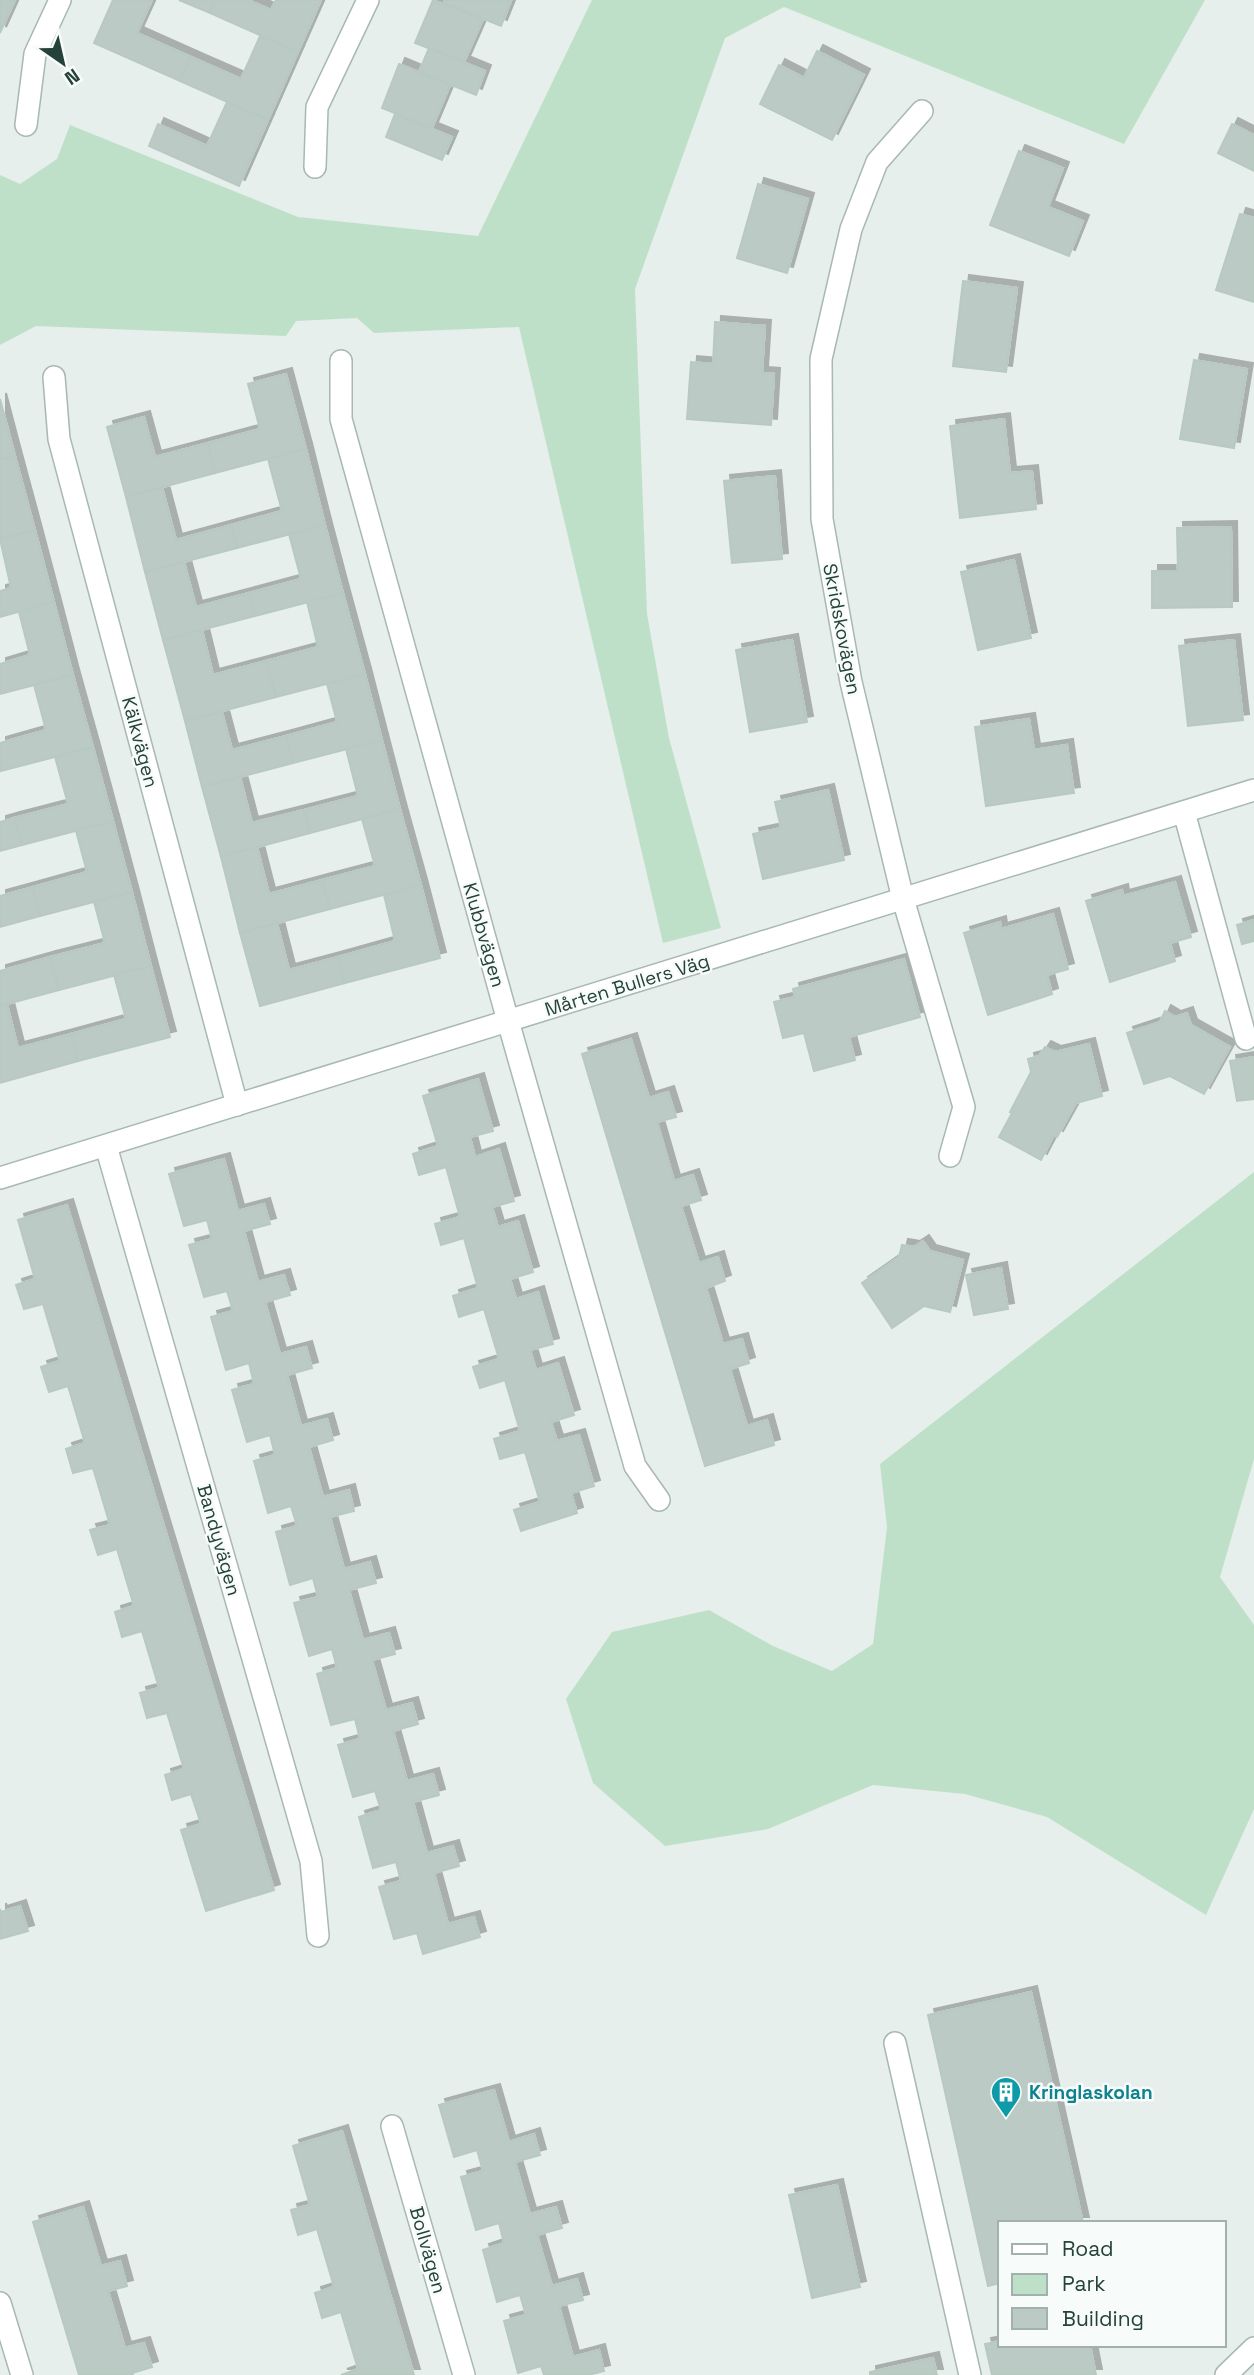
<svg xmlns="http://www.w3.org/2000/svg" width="1254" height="2375" font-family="'Space Grotesk',sans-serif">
  <defs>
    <filter id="shadow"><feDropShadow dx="6" dy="-6" stdDeviation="0" flood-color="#0004"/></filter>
  </defs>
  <rect width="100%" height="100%" fill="#e6efeb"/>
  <!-- green -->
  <g fill="#bfe0c8">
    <path d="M 592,0 L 1205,0 L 1124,144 L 784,7 L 725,38 L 635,289 L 647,614 L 669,738 L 721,928 L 663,943 L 519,327 L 374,333 L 357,318 L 296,321 L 286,336 L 36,326 L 0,345 L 0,175 L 20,184 L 57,159 L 70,125 L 298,217 L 478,236 Z"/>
    <path d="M 1254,1172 L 1254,1459 L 1220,1577 L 1254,1625 L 1254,1809 L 1206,1915 L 1047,1817 L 965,1794 L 873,1785 L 768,1829 L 665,1846 L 593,1783 L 566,1699 L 612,1632 L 709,1610 L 773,1646 L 832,1671 L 873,1644 L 887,1527 L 880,1464 Z"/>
  </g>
  <!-- building -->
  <g fill="#bbcac4" stroke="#b8c9c2" stroke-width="2" filter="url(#shadow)">
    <path d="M 0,0 L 15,0 L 0,33 Z"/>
    <path d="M 113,0 L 152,0 L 137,33 L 191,57 L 180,81 L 94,43 Z"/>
    <path d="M 179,0 L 215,0 L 210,13 Z"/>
    <path d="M 215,0 L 248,0 L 271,10 L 276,0 L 321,0 L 298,52 L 210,13 Z"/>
    <path d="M 433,0 L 483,19 L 464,62 L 415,43 Z"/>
    <path d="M 445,0 L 507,0 L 511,1 L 501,26 L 444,3 Z"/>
    <path d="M 260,36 L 298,52 L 268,120 L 180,81 L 191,57 L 241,79 Z"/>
    <path d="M 429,48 L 485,71 L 476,95 L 419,72 Z"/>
    <path d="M 817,51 L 864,75 L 832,140 L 760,104 L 779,65 L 804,78 Z"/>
    <path d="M 399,64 L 450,85 L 432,128 L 382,108 Z"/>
    <path d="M 227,102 L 268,120 L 239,186 L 149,146 L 158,124 L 207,146 Z"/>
    <path d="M 395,114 L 452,137 L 442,160 L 386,137 Z"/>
    <path d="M 1232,124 L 1254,135 L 1254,171 L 1218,153 Z"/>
    <path d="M 1019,151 L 1063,168 L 1048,207 L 1083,221 L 1069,256 L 990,225 Z"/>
    <path d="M 758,184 L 808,199 L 787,273 L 737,258 Z"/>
    <path d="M 1240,214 L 1254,218 L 1254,302 L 1216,290 Z"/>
    <path d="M 963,281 L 1017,288 L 1006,372 L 953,366 Z"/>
    <path d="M 715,322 L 765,326 L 762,373 L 774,374 L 771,425 L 687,419 L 691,362 L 713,364 Z"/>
    <path d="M 1194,360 L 1247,369 L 1234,448 L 1180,439 Z"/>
    <path d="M 286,374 L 306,449 L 215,473 L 208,443 L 260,429 L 248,384 Z"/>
    <path d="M 0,399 L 15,456 L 0,460 Z"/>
    <path d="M 144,417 L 155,457 L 208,443 L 215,473 L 126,497 L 107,427 Z"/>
    <path d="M 1004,419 L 1010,473 L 1032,471 L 1036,509 L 960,518 L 950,426 Z"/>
    <path d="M 306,449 L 325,525 L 237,548 L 231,525 L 282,511 L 268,459 Z"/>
    <path d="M 15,456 L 35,530 L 0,539 L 0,460 Z"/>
    <path d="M 775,476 L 782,559 L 732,563 L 724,481 Z"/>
    <path d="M 162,487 L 176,540 L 231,525 L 237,548 L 145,572 L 126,497 Z"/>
    <path d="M 325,525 L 343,593 L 255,616 L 249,593 L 301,579 L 289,534 Z"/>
    <path d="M 1231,527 L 1232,607 L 1152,608 L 1152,571 L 1178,571 L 1177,528 Z"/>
    <path d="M 35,530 L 54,602 L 0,617 L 0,591 L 11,588 L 0,539 Z"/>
    <path d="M 1014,560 L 1031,638 L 978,650 L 961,572 Z"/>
    <path d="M 184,562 L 196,607 L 249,593 L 255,616 L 163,640 L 145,572 Z"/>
    <path d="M 343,593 L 365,674 L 276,697 L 266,661 L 318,647 L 307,602 Z"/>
    <path d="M 54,602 L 73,675 L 0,694 L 0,664 L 30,655 L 19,612 Z"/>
    <path d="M 202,630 L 213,675 L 266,661 L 276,697 L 185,721 L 163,640 Z"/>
    <path d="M 792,640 L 807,722 L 750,732 L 736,650 Z"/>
    <path d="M 1234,640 L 1243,720 L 1188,726 L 1179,646 Z"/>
    <path d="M 365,674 L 382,740 L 293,763 L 286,736 L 337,722 L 327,684 Z"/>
    <path d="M 73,675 L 93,747 L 1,771 L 0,743 L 46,730 L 34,685 Z"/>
    <path d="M 222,712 L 232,750 L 286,736 L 293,763 L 202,787 L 185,721 Z"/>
    <path d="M 1029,719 L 1034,750 L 1067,745 L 1074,793 L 986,806 L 975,727 Z"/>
    <path d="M 382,740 L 400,809 L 310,833 L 304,810 L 358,796 L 346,749 Z"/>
    <path d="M 93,747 L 113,821 L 22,845 L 14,818 L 68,804 L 55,757 Z"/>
    <path d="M 240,777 L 252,823 L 304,810 L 310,833 L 221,857 L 202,787 Z"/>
    <path d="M 828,790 L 844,860 L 763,879 L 753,834 L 781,828 L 775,802 Z"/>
    <path d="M 400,809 L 421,885 L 330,909 L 322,880 L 375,866 L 362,819 Z"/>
    <path d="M 14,818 L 22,845 L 0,851 L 0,822 Z"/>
    <path d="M 113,821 L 132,892 L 40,916 L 33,887 L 87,872 L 76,831 Z"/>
    <path d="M 257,847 L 269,894 L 322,880 L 330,909 L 240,933 L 221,857 Z"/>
    <path d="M 1175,882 L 1191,937 L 1170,943 L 1175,961 L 1110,982 L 1086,901 L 1122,890 L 1123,896 Z"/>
    <path d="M 421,885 L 440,958 L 345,983 L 338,957 L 395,941 L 384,895 Z"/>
    <path d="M 33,887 L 40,916 L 0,927 L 0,896 Z"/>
    <path d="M 132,892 L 151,966 L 59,990 L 50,957 L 105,943 L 94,902 Z"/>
    <path d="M 1053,914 L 1068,969 L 1047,975 L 1052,994 L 988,1015 L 964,933 L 1000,922 L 1001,929 Z"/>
    <path d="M 1254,920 L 1254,941 L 1242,944 L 1237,925 Z"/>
    <path d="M 277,923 L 289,970 L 338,957 L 345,983 L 260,1006 L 240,933 Z"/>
    <path d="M 50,957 L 59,990 L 0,1006 L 0,971 Z"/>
    <path d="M 904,959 L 920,1017 L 849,1037 L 855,1060 L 814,1071 L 804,1033 L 783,1038 L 774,1002 L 795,997 L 793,989 Z"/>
    <path d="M 151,966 L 170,1037 L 78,1061 L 71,1034 L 126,1019 L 114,975 Z"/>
    <path d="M 7,1004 L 18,1048 L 71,1034 L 78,1061 L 0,1083 L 0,1006 Z"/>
    <path d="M 1165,1011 L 1175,1017 L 1187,1013 L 1191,1025 L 1230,1047 L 1204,1094 L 1170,1076 L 1144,1084 L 1127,1033 L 1160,1022 Z"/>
    <path d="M 631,1039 L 649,1098 L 668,1092 L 676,1117 L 657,1122 L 674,1181 L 693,1175 L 701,1200 L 681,1206 L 699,1263 L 718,1257 L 725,1281 L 706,1288 L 723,1344 L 742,1339 L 749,1363 L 730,1369 L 747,1426 L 767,1420 L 774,1445 L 705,1466 L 582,1054 Z"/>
    <path d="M 1089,1044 L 1102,1096 L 1076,1103 L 1057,1137 L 1054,1135 L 1041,1160 L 999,1137 L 1012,1113 L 1010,1112 L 1031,1072 L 1028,1059 L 1039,1056 L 1045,1047 L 1055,1052 Z"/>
    <path d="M 1254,1057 L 1254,1099 L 1237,1101 L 1230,1061 Z"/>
    <path d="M 478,1079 L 493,1131 L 470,1137 L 475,1157 L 499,1149 L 514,1201 L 492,1207 L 498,1227 L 518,1221 L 533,1272 L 510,1279 L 516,1299 L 538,1292 L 553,1344 L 530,1350 L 536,1370 L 558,1363 L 574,1415 L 551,1422 L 557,1441 L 579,1435 L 594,1486 L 571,1493 L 577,1513 L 521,1531 L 514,1510 L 540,1502 L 525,1452 L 500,1459 L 494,1439 L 520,1431 L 505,1380 L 480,1388 L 473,1367 L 499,1359 L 484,1309 L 459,1317 L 453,1296 L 478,1288 L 464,1238 L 441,1245 L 435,1224 L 460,1217 L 446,1167 L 419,1175 L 413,1154 L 438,1146 L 423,1096 Z"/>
    <path d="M 224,1159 L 238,1211 L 264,1204 L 270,1224 L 244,1231 L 258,1282 L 284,1275 L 290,1295 L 265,1302 L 280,1354 L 306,1347 L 312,1368 L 287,1375 L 301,1426 L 327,1419 L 333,1440 L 309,1447 L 323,1497 L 349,1490 L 354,1511 L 330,1517 L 344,1569 L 370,1562 L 376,1583 L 349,1590 L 363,1640 L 389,1633 L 395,1654 L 372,1660 L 386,1710 L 412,1703 L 418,1724 L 393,1731 L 407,1781 L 433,1774 L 439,1795 L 413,1802 L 427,1853 L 453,1846 L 459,1866 L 434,1873 L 448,1924 L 474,1917 L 480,1937 L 423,1954 L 417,1933 L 394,1939 L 379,1887 L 401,1881 L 396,1862 L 373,1868 L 359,1817 L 381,1810 L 375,1791 L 353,1797 L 338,1745 L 360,1739 L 355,1719 L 331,1725 L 317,1674 L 337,1668 L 332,1649 L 309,1656 L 294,1603 L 318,1597 L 313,1578 L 290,1585 L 276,1532 L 297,1526 L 291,1506 L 268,1513 L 254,1461 L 275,1455 L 270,1435 L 247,1442 L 232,1390 L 254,1384 L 249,1363 L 226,1370 L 211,1317 L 233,1311 L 227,1291 L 204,1297 L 189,1245 L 212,1239 L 207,1220 L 184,1226 L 169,1174 Z"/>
    <path d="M 67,1205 L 274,1890 L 206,1911 L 181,1830 L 201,1824 L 191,1794 L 172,1800 L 165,1775 L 184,1769 L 167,1713 L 147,1718 L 140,1693 L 159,1688 L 142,1631 L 122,1637 L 115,1612 L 134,1606 L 117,1549 L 98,1555 L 90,1530 L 110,1525 L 93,1468 L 73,1473 L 66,1449 L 85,1443 L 68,1386 L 49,1392 L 41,1367 L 60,1361 L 43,1304 L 24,1309 L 16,1285 L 35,1279 L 18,1220 Z"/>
    <path d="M 923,1241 L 930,1251 L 963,1260 L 950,1312 L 924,1306 L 892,1328 L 862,1283 L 899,1257 L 902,1245 L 914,1247 Z"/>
    <path d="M 1001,1268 L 1008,1309 L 974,1315 L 966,1275 Z"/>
    <path d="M 20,1906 L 28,1931 L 0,1939 L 0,1909 L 1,1912 Z"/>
    <path d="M 1031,1992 L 1083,2223 L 1000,2223 L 1000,2283 L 988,2286 L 928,2015 Z"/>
    <path d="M 494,2090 L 509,2142 L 534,2134 L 540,2155 L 515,2162 L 530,2214 L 556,2207 L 562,2228 L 537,2235 L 552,2286 L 577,2279 L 583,2300 L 559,2306 L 573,2357 L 599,2350 L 604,2371 L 588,2375 L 544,2375 L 541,2366 L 518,2373 L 504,2321 L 526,2315 L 520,2295 L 497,2302 L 483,2250 L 504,2243 L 499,2223 L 476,2230 L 461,2177 L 483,2171 L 477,2150 L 454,2157 L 439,2105 Z"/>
    <path d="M 342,2131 L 391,2297 L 414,2375 L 341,2375 L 358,2369 L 341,2312 L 322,2318 L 315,2293 L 334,2287 L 317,2229 L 298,2235 L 291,2210 L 310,2205 L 293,2146 Z"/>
    <path d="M 837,2185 L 860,2287 L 812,2298 L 789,2195 Z"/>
    <path d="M 83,2207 L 101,2266 L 120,2261 L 127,2286 L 108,2291 L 125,2348 L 144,2343 L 152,2367 L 132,2373 L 133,2375 L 79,2375 L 33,2222 Z"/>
    <path d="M 1000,2341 L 1000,2345 L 1054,2345 L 1055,2348 L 1068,2345 L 1090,2345 L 1096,2375 L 992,2375 L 985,2344 Z"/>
    <path d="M 933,2358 L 937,2375 L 870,2375 L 870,2372 Z"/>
  </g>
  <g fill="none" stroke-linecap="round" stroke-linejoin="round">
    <!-- minor casing -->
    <g stroke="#a8b8b2" stroke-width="24">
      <g id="minor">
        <path d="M 922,111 L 877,162 L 851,229 L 821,359 L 822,519 L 851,682 L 903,899 L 964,1107 L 950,1156"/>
        <path d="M 26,125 L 35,54 L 60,0"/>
        <path d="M 315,167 L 317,107 L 368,0"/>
        <path d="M 341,361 L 341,419 L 508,1021 L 635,1466 L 659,1500"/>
        <path d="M 54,377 L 59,439 L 237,1105"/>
        <path d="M 1184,812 L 1246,1039"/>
        <path d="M 106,1146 L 311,1861 L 318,1936"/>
        <path d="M 0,1178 L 1254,790"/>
        <path d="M 895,2043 L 970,2375"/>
        <path d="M 392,2126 L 464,2375"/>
        <path d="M 0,2303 L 22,2375"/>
        <path d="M 1226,2375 L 1254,2348"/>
      </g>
    </g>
    <!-- minor -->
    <use href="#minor" stroke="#fff" stroke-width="21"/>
  </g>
  <!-- icons -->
  <defs>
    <g id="building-pin" transform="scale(1.575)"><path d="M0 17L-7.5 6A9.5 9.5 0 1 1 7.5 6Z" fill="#0f9aa8" stroke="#f7fbf9"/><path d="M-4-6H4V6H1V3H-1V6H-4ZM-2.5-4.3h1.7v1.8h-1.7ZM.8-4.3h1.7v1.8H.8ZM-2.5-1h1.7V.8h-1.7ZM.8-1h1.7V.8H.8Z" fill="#fff"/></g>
  </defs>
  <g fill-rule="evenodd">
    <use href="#building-pin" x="1006" y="2092"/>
  </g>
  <g text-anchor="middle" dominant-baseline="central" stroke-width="5" stroke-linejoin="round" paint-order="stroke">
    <!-- street labels -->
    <g font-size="19" fill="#24423a" stroke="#f7fbf9">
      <text transform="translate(842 629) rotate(79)">Skridskovägen</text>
      <text transform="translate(140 742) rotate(75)">Kälkvägen</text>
      <text transform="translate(484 935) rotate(74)">Klubbvägen</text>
      <text transform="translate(627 985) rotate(-17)">Mårten Bullers Väg</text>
      <text transform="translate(219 1540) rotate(74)">Bandyvägen</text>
      <text transform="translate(428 2250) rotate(74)">Bollvägen</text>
    </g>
    <!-- culture labels -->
    <g font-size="19" font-weight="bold" fill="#0d838f" stroke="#f7fbf9" text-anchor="start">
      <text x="1029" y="2092">Kringlaskolan</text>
    </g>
  </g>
  <!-- legend -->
  <rect x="998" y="2221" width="228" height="126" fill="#f7fbf9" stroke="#a3b1ad" stroke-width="2"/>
  <rect x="1012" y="2244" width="35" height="10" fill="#ffffff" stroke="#a3b1ad" stroke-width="2"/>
  <text x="1062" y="2256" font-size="21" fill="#24423a">Road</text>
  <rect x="1012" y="2274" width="35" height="21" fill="#bfe0c8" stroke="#a3b1ad" stroke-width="2"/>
  <text x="1062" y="2291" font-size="21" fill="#24423a">Park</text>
  <rect x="1012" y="2308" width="35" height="21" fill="#bbcac4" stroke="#a3b1ad" stroke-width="2"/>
  <text x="1062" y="2326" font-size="21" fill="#24423a">Building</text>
  <!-- north arrow -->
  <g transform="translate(63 63) rotate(146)" stroke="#f7fbf9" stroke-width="5" paint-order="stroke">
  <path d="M0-5L12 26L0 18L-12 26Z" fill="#24423a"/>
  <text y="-10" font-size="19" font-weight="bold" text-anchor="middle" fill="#24423a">N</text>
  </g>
</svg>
